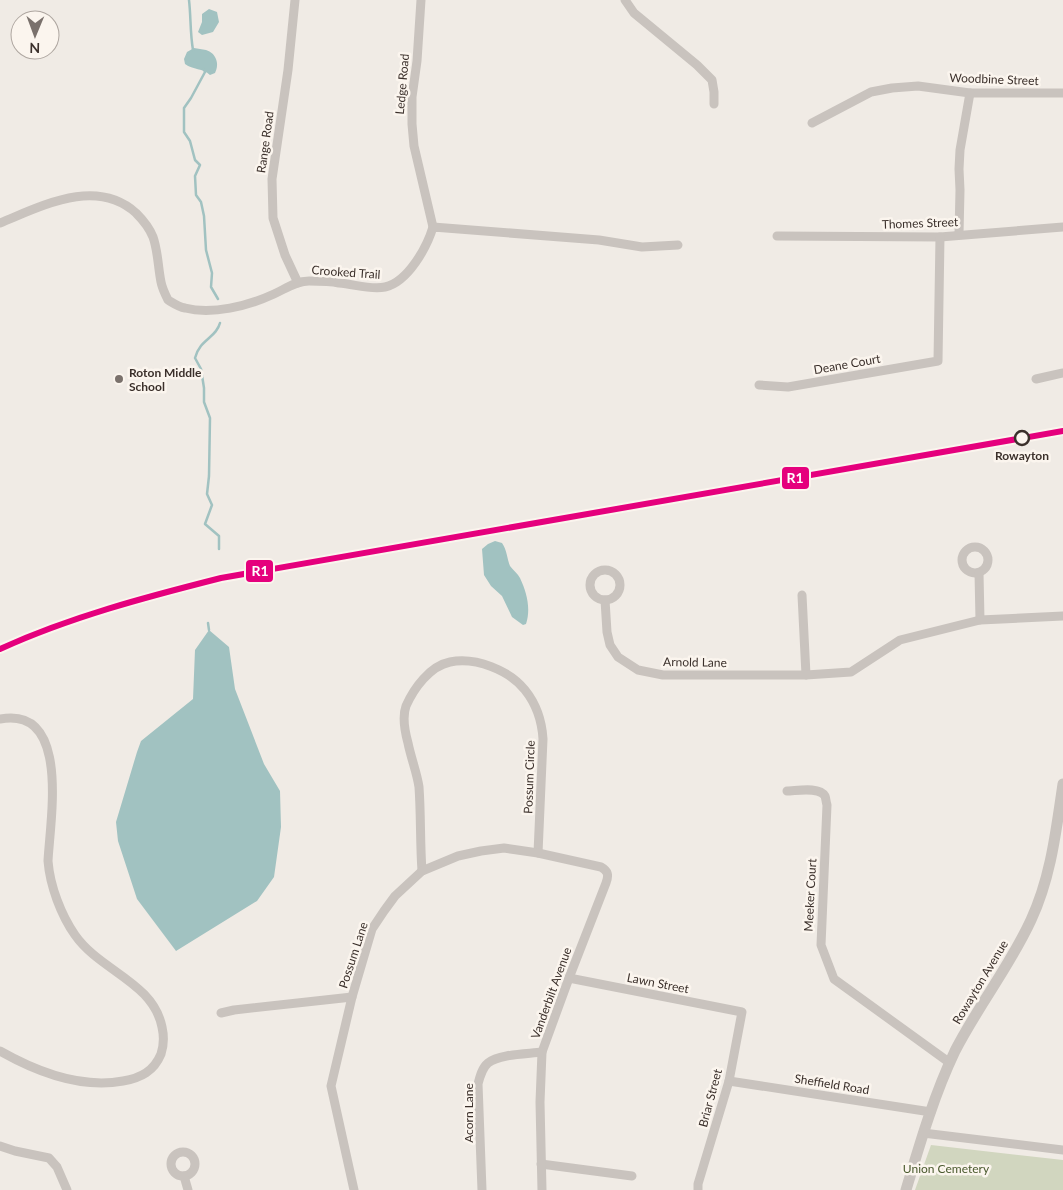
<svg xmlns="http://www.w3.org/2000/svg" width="1063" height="1190" font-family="Lato,sans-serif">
  <rect width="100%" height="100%" fill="#f0ebe5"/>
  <!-- green -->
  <path fill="#d1d6bf" d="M 931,1145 L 1063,1160 L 1063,1190 L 915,1190 Z"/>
  <!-- water -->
  <g fill="#a1c2c1">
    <path d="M 209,9 L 217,12 L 219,22 L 213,32 L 202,35 L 198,32 L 202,22 L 202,14 Z"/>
    <path d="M 194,48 C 198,49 202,49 206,50 C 216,53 220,64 215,73 L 210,75 C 203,68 193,70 185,64 L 184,59 L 187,52 Z"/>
    <path d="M 495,541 L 502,543 C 507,550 507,559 510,566 C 513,570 518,574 520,578 C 527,593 531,609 526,624 L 523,625 L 512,617 L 502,596 L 491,586 L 484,575 L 482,549 L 488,544 Z"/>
    <path d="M 209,630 L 229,647 L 235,689 L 264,764 L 280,791 L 281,827 L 274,877 L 257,901 L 176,951 L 137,899 L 118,841 L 116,822 L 137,752 L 141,741 L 193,699 L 195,650 Z"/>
  </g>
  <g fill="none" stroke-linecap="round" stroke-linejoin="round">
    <!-- stream -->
    <g stroke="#a1c2c1" stroke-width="2.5">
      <path d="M 189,0 C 191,17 190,33 193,50"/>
      <path d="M 204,69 L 205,72 L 191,98 L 184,108 L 184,132 L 190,141 L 195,160 L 200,165 L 195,176 L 196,195 L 201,202 L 204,216 L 206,250 L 212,273 L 211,287 L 218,299"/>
      <path d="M 219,549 L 219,536 L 205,524 L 212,505 L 207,494 L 209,476 L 210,418 L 204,402 L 204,388 L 201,369 L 195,358 C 200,339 216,338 220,323"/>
      <path d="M 208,623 L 209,630"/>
    </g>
    <!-- minor -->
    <g stroke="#c9c3be" stroke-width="9">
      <path d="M 295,0 L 288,70 L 272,179 L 273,218 L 285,255 L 298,283"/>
      <path d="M 421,0 L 417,61 L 412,97 L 412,124 L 414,146 L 433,227"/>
      <path d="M 625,0 L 634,13 L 697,65 L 712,80 L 714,92 L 714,104"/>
      <path d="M 812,123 L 871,92 L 892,88 L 918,86 L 970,93 L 1063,93"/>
      <path d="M 0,223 C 42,206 96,177 136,213 C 143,220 149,227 153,237 C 158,251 158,267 161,282 C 162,288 165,294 168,300 C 173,303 179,307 185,308 C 212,315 248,306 274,294 C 285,289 296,281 309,281 C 319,281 330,281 339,283 C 354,284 370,290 385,287 C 408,282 427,247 433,227 L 599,240 L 642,247 L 678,245"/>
      <path d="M 959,234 L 960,190 L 959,169 L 960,150 L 970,93"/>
      <path d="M 777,236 L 940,237 L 1063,227"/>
      <path d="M 1036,379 L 1063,373"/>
      <path d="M 759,385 L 788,387 L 938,361 L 940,237"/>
      <circle cx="975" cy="560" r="13"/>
      <circle cx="605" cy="585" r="15"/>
      <path d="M 979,573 L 980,620"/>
      <path d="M 802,595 L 806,675"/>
      <path d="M 605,600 L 607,632 L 610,645 L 618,657 L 638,670 L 663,675 L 806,675 L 851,672 L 900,640 L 980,620 L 1063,616"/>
      <path d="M 0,719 C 71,706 50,820 48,861 C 50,886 61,915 75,935 C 100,971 153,982 162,1027 C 164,1036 164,1045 161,1054 C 154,1071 141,1078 123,1081 C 80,1089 37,1072 0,1051"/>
      <path d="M 787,791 C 796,791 819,786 825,796 C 826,799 826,802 827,805 L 821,945 L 834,979 L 950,1063"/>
      <path d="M 422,871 C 420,843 421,815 419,787 C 417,773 411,758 408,743 C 405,732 402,717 406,706 C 414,688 430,666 450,662 C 476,657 509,670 525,690 C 537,705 542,722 543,739 L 538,853"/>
      <path d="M 569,978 L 742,1012 L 729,1081 L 698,1184 L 698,1190"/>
      <path d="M 221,1013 L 234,1010 L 352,997"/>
      <path d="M 729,1081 L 931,1112"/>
      <path d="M 923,1133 L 1063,1150"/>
      <path d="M 0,1146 L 15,1151 L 49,1158 L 57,1167 L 67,1190"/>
      <circle cx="183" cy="1164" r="12"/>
      <path d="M 541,1164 L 632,1176"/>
      <path d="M 184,1176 L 188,1190"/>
      <path d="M 354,1190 L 331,1086 L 352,997 L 372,929 L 384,911 L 395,896 L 422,871 L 458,856 L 481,851 L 504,848 L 538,853 L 601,867 C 608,871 609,875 606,883 L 569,978 L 542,1052 L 540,1102 L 542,1190"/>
      <path d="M 482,1190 L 478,1084 C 480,1076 482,1068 488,1063 C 499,1054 527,1054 542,1052"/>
    </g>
    <!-- tertiary -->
    <path stroke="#c9c3be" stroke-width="11" d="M 906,1190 C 920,1143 934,1095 955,1051 C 978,1006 1010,966 1031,920 C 1051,877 1056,831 1063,784"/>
    <!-- rail-1 casing -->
    <g stroke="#fbf5ee" stroke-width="10">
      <path id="rail-1" d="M 0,649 C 70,617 146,597 221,578 L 1063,431"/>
    </g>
    <!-- rail-1 -->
    <use href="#rail-1" stroke="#e5007d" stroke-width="6"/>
  </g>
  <!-- markers -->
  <circle fill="#7a716c" stroke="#fbf5ee" stroke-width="2" cx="119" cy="379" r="5"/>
  <circle fill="#fbf5ee" stroke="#3b302b" stroke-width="2.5" cx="1022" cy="438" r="7"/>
  <g text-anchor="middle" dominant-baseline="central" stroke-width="5" stroke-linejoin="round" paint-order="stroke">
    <!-- street labels -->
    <g font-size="12" fill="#3b302b" stroke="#fbf5ee">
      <text transform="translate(994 79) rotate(2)">Woodbine Street</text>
      <text transform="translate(402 84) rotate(-85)">Ledge Road</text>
      <text transform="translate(265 142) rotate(-82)">Range Road</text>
      <text transform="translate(920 223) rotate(-2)">Thomes Street</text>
      <text transform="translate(346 272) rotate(4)">Crooked Trail</text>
      <text transform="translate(847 364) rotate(-10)">Deane Court</text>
      <text transform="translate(695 662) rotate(1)">Arnold Lane</text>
      <text transform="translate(529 777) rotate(-88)">Possum Circle</text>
      <text transform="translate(810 895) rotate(-87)">Meeker Court</text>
      <text transform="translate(353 955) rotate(-72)">Possum Lane</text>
      <text transform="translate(980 982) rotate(-59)">Rowayton Avenue</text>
      <text transform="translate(658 983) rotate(11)">Lawn Street</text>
      <text transform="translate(551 993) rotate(-70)">Vanderbilt Avenue</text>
      <text transform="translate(832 1084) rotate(9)">Sheffield Road</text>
      <text transform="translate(710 1098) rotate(-75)">Briar Street</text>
      <text transform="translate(468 1113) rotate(-90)">Acorn Lane</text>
    </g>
    <!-- poi labels -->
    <g font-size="12" font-weight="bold" fill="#3b302b" stroke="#fbf5ee" text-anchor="start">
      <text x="129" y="372">Roton Middle<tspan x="129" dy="14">School</tspan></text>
    </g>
    <!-- stop labels -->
    <g font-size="12" font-weight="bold" fill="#3b302b" stroke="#fbf5ee">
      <text x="1022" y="455">Rowayton</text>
    </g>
    <!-- park labels -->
    <g font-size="12" fill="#4a5a2e" stroke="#fbf5ee">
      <text x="946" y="1168">Union Cemetery</text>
    </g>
  </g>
  <g stroke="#fbf5ee" stroke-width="2">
    <rect x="781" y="466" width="29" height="24" rx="5" fill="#e5007d"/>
    <rect x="245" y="559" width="29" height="24" rx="5" fill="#e5007d"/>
  </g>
  <g font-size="14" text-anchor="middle" font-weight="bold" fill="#fff">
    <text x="795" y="483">R1</text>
    <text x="260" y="576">R1</text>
  </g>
  <!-- north arrow -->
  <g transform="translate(35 35) rotate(181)"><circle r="24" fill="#fbf5ee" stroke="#aea6a0"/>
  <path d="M0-4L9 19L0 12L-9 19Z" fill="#7a716c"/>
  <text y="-8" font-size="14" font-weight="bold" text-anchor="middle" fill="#3b302b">N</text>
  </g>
</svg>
